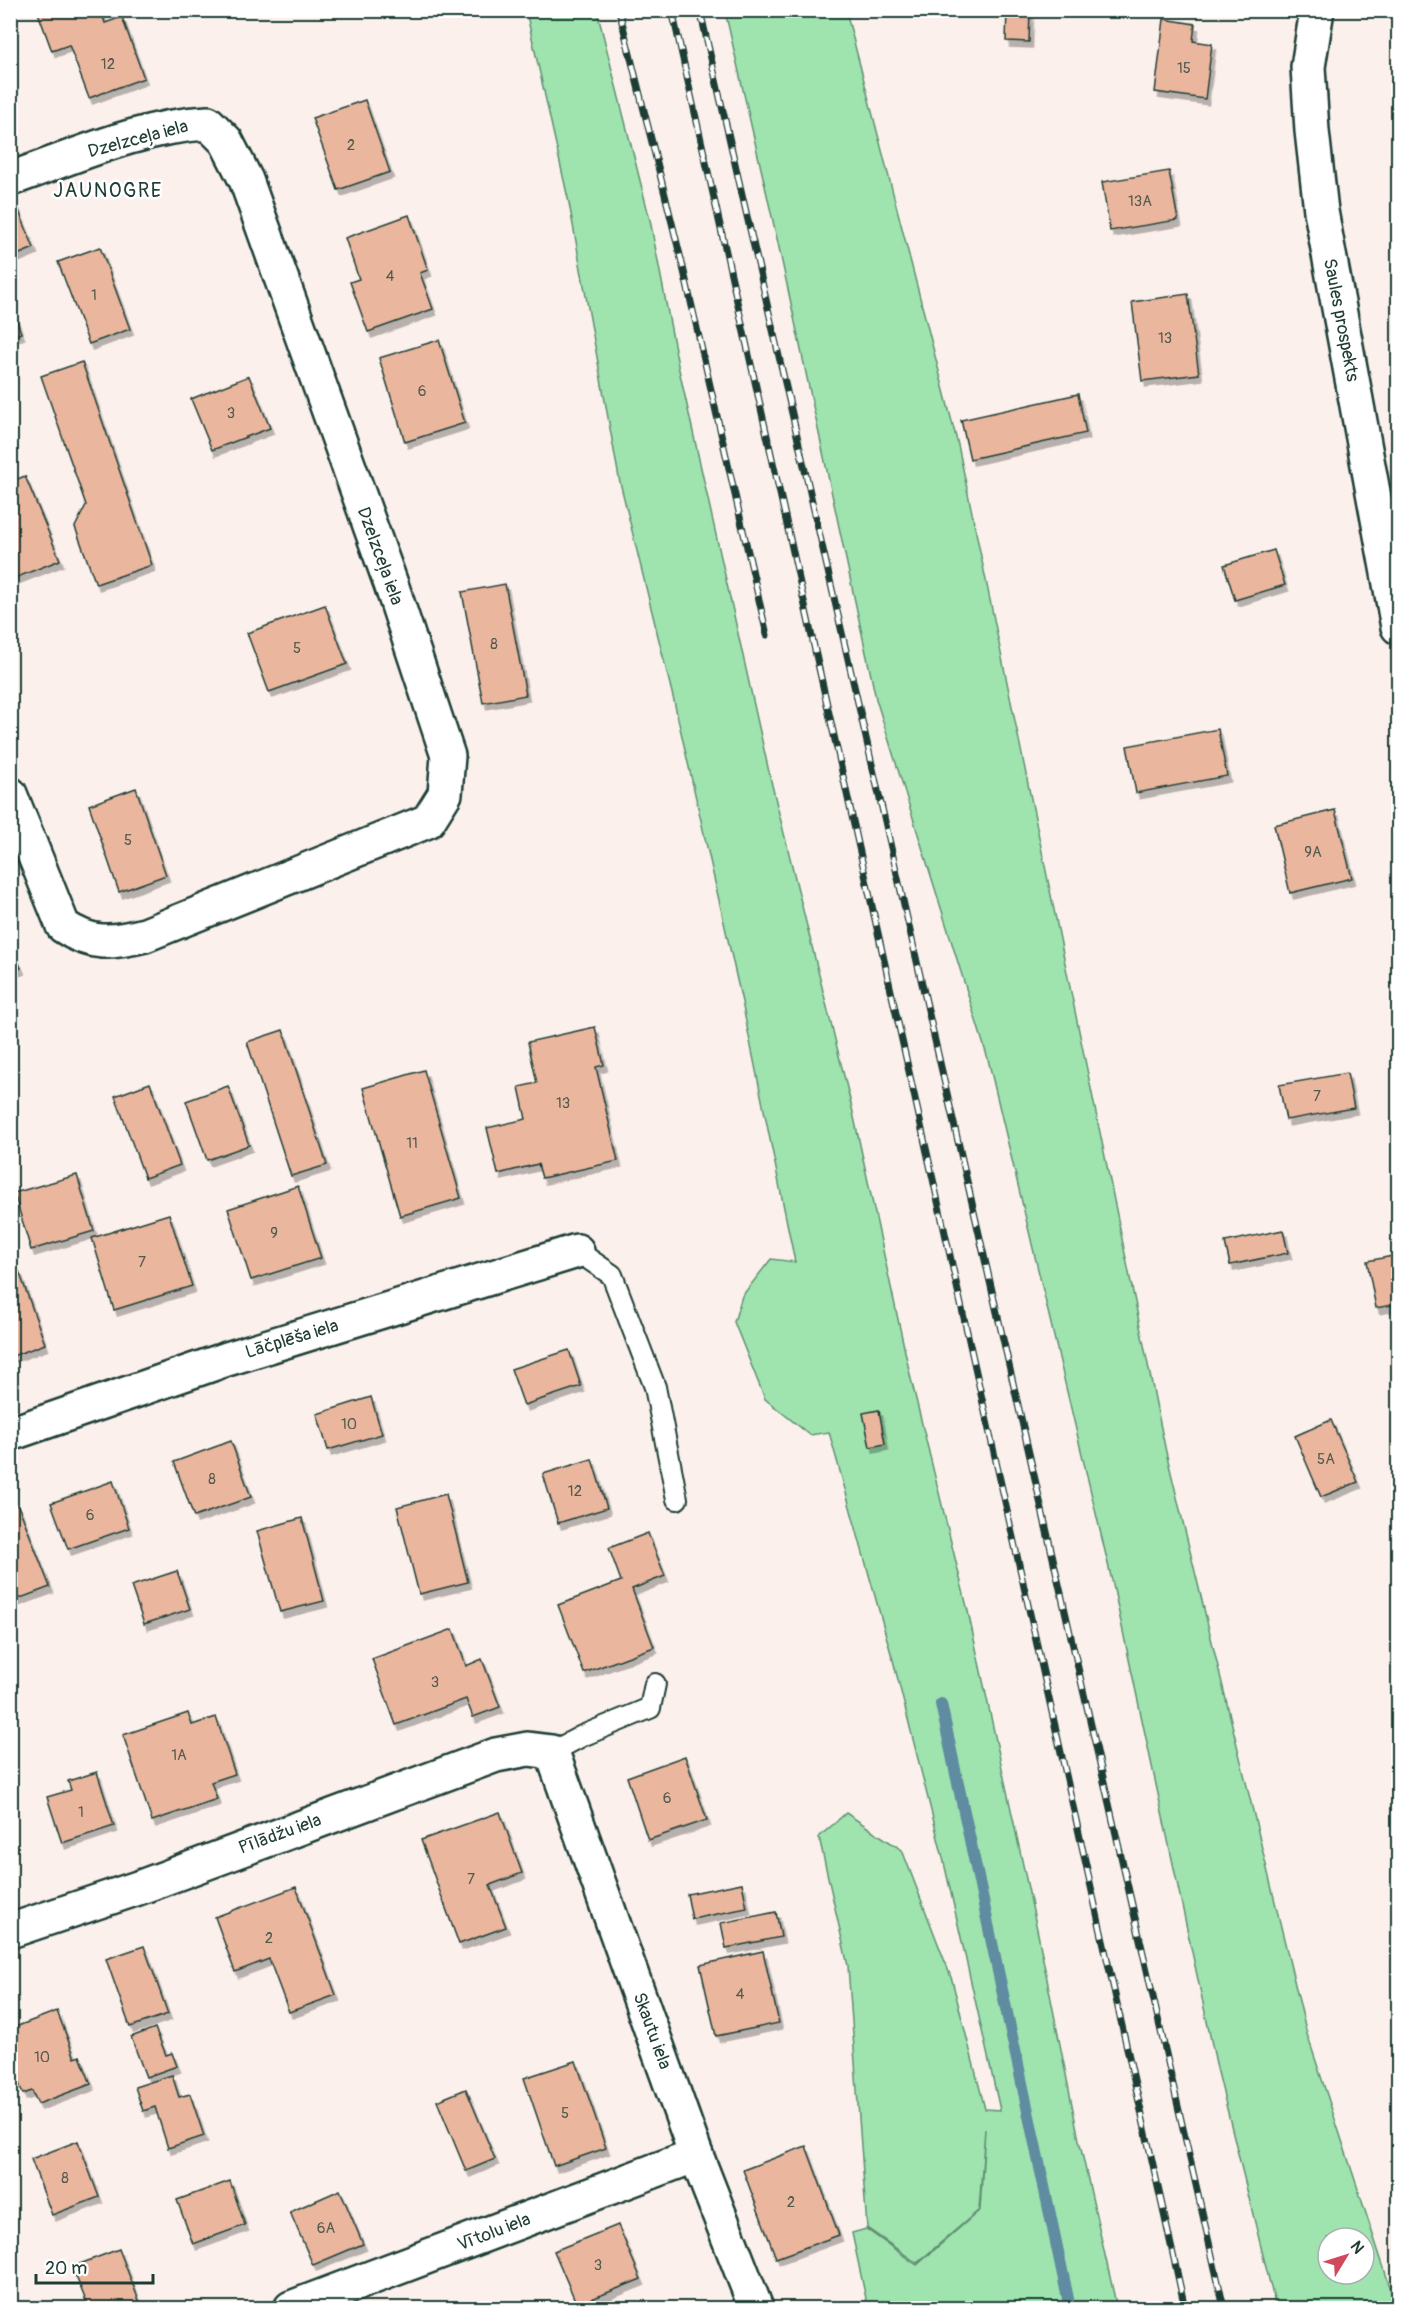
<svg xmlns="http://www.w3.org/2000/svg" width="1409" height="2319" font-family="Pangolin,sans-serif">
  <defs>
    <filter id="shadow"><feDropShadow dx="3.5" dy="6" stdDeviation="0" flood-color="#0004"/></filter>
  </defs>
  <rect width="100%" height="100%" fill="#fbf0ec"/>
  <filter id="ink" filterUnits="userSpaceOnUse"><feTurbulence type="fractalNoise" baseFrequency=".0167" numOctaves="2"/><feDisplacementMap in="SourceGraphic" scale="12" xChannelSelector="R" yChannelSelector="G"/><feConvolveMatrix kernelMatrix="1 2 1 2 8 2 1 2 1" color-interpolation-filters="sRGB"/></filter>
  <g filter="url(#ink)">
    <!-- green -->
    <g fill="#9fe3af" stroke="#5f9072" stroke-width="1.5" fill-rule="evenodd">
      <path d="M 526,11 L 597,11 L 650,220 L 678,365 L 771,781 L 852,1108 L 911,1379 L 967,1607 L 1038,1934 L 1079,2140 L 1117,2308 L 868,2308 L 852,2233 L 866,2229 L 917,2265 L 980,2210 L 985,2129 L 979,2210 L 917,2263 L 867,2228 L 848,1966 L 819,1837 L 846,1813 L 902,1850 L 952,1980 L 985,2109 L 1000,2110 L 943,1858 L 894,1664 L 829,1432 L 810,1435 L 765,1399 L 734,1322 L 742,1296 L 771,1259 L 795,1262 L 742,1002 L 674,701 L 619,478 L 569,203 Z"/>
      <path d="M 725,11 L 846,11 L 958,445 L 1166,1452 L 1307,2034 L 1397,2308 L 1276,2308 L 1217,2068 L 1113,1585 L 988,1059 L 876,699 L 778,243 ZM 1328,2238 L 1364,2238 L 1364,2274 L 1328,2274 Z"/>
    </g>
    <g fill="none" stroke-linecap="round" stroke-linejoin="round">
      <!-- stream -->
      <path stroke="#5f8ca0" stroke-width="12" d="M 941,1704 L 1070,2308"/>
    </g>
    <!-- building -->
    <g fill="#ebb69e" stroke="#1f3d34" stroke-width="1.5" filter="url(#shadow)">
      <path d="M 37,10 L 101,10 L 105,23 L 122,17 L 144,78 L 89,98 L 69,45 L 52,51 Z"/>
      <path d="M 1007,10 L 1030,10 L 1029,42 L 1006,41 Z"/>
      <path d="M 1164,19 L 1195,24 L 1193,41 L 1212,44 L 1205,99 L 1155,92 Z"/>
      <path d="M 365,100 L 390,172 L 338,190 L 312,118 Z"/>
      <path d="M 1169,171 L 1178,220 L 1110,231 L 1102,182 Z"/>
      <path d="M 16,204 L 34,248 L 10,258 L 10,206 Z"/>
      <path d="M 409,215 L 428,270 L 420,273 L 433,309 L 368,332 L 350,282 L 359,279 L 345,238 Z"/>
      <path d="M 100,247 L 130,329 L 89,344 L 58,262 Z"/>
      <path d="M 1188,294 L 1199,374 L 1142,381 L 1132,302 Z"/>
      <path d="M 10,302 L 21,333 L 10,337 Z"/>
      <path d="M 439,340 L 465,423 L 405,442 L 379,358 Z"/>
      <path d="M 82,362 L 152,565 L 96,584 L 75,527 L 86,505 L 41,376 Z"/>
      <path d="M 249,376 L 270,428 L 212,450 L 191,399 Z"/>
      <path d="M 1078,394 L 1086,433 L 970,459 L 961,420 Z"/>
      <path d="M 25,476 L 60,560 L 10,580 L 10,482 Z"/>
      <path d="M 1274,550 L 1285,585 L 1235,600 L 1224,565 Z"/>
      <path d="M 505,584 L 526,695 L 483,703 L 462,592 Z"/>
      <path d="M 325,605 L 347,664 L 269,692 L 247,633 Z"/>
      <path d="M 1218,729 L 1227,776 L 1136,793 L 1127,746 Z"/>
      <path d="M 136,788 L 166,875 L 119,892 L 89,805 Z"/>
      <path d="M 1335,810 L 1352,878 L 1290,893 L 1274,825 Z"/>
      <path d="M 10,944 L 21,968 L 10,972 Z"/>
      <path d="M 595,1027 L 604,1065 L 596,1067 L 618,1161 L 542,1178 L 538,1164 L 498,1174 L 487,1128 L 526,1119 L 519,1087 L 537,1083 L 528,1042 Z"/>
      <path d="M 283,1030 L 327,1165 L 291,1176 L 247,1042 Z"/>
      <path d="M 424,1070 L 461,1198 L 400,1216 L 363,1088 Z"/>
      <path d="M 1347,1073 L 1354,1108 L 1286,1120 L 1279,1085 Z"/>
      <path d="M 150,1083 L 180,1165 L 145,1178 L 115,1096 Z"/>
      <path d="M 228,1086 L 249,1145 L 207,1160 L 186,1101 Z"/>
      <path d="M 77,1175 L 94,1231 L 31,1250 L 14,1193 Z"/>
      <path d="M 298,1186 L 321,1258 L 251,1280 L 228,1209 Z"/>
      <path d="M 169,1214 L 192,1286 L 114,1310 L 92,1238 Z"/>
      <path d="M 1283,1230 L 1288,1253 L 1230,1265 L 1225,1242 Z"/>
      <path d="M 1398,1255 L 1398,1304 L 1376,1308 L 1367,1261 Z"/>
      <path d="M 19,1271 L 45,1344 L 10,1357 L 10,1274 Z"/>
      <path d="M 569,1350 L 581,1386 L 524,1405 L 511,1369 Z"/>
      <path d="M 371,1397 L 382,1434 L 328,1450 L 317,1414 Z"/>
      <path d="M 879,1410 L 885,1444 L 870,1447 L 863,1413 Z"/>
      <path d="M 1331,1420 L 1358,1482 L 1321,1497 L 1295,1436 Z"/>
      <path d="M 231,1441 L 251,1497 L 194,1517 L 174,1462 Z"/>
      <path d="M 592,1459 L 607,1508 L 558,1523 L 543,1474 Z"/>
      <path d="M 113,1481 L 129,1528 L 68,1549 L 51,1503 Z"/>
      <path d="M 446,1494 L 468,1582 L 419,1594 L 397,1507 Z"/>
      <path d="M 18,1505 L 50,1587 L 10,1602 L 10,1507 Z"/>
      <path d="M 302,1518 L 324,1601 L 280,1612 L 257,1531 Z"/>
      <path d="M 648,1533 L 665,1576 L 632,1589 L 654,1647 L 584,1673 L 558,1605 L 621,1581 L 609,1548 Z"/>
      <path d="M 177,1571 L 190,1609 L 144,1624 L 131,1586 Z"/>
      <path d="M 453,1629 L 466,1666 L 482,1659 L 500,1707 L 473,1717 L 466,1699 L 396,1725 L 372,1659 Z"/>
      <path d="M 188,1713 L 192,1725 L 216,1717 L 235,1774 L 211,1782 L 217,1799 L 152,1821 L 123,1735 Z"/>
      <path d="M 685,1756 L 707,1820 L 648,1840 L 627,1777 Z"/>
      <path d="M 97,1772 L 114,1826 L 62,1843 L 47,1797 L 71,1790 L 68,1781 Z"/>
      <path d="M 500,1812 L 522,1873 L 490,1885 L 506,1927 L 459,1944 L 421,1840 Z"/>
      <path d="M 742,1883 L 747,1908 L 692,1919 L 687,1894 Z"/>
      <path d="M 296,1887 L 336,1995 L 289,2012 L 269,1959 L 235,1972 L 215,1917 Z"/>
      <path d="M 776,1912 L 781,1937 L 726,1948 L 721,1923 Z"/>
      <path d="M 144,1946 L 168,2014 L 130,2027 L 106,1959 Z"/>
      <path d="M 763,1951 L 779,2023 L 716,2036 L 700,1965 Z"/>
      <path d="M 57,2011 L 75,2058 L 80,2056 L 91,2084 L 38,2104 L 32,2091 L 23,2094 L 17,2079 L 10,2082 L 10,2049 L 16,2047 L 10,2029 Z"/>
      <path d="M 155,2028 L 166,2055 L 172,2053 L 177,2066 L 146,2077 L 131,2037 Z"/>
      <path d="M 576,2061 L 606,2148 L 554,2166 L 524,2078 Z"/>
      <path d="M 172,2075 L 179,2097 L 190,2094 L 204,2136 L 168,2148 L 155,2107 L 143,2111 L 135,2087 Z"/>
      <path d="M 466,2089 L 495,2159 L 466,2171 L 437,2101 Z"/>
      <path d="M 78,2141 L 99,2197 L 52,2215 L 31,2159 Z"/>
      <path d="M 806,2146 L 839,2235 L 776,2258 L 743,2170 Z"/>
      <path d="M 230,2181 L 245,2225 L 193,2244 L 177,2200 Z"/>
      <path d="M 340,2190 L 363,2244 L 313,2265 L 290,2212 Z"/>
      <path d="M 618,2225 L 641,2279 L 577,2305 L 554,2251 Z"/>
      <path d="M 119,2249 L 140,2303 L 126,2308 L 89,2308 L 72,2267 Z"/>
    </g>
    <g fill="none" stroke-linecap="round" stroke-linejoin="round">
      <!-- service casing -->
      <g stroke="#1f3d34" stroke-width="24">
        <g id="service">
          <path d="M 577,1251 L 612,1275 L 655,1387 L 677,1499"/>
          <path d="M 552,1752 L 582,1736 L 650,1708 L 655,1684"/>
        </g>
      </g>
      <!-- minor casing -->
      <g stroke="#1f3d34" stroke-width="38">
        <g id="minor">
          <path d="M 1317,10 L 1308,67 L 1312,131 L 1321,211 L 1398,627"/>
          <path d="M 10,179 C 74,157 140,126 208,123 L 226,141 L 246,180 L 391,584 L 448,756 L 445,794 L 428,821 L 145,935 C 112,943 92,946 63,926 L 10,794"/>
          <path d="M 10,1434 L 227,1359 L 577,1251"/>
          <path d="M 10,1931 L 138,1888 L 496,1755 L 528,1749 L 552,1752 L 696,2155 L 756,2308"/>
          <path d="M 291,2308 L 696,2155"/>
        </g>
      </g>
      <!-- service -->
      <use href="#service" stroke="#fff" stroke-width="20"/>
      <!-- minor -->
      <use href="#minor" stroke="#fff" stroke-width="33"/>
      <!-- rail casing -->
      <g stroke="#1f3d34" stroke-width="7">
        <g id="rail">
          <path d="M 619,10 L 683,267 L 767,635"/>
          <path d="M 672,10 L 1185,2308"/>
          <path d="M 700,10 L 1224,2308"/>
        </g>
      </g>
      <!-- rail -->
      <use href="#rail" stroke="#fff" stroke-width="4.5" stroke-dasharray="14" stroke-linecap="butt"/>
    </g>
  </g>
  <g text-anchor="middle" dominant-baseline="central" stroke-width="5" stroke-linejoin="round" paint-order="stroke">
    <!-- number labels -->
    <g font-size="15" fill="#525b4e">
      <text x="108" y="64">12</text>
      <text x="1184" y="68">15</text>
      <text x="351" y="145">2</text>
      <text x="1140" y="201">13A</text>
      <text x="390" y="276">4</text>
      <text x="94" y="295">1</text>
      <text x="1165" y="338">13</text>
      <text x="422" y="391">6</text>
      <text x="231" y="413">3</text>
      <text x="494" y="644">8</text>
      <text x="297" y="648">5</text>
      <text x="128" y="840">5</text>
      <text x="1313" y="852">9A</text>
      <text x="1317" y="1096">7</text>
      <text x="563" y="1103">13</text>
      <text x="412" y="1143">11</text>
      <text x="274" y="1233">9</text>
      <text x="142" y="1262">7</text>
      <text x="349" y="1424">10</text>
      <text x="1326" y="1459">5A</text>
      <text x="212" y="1479">8</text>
      <text x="575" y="1491">12</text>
      <text x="90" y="1515">6</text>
      <text x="435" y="1682">3</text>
      <text x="179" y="1755">1A</text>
      <text x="667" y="1798">6</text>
      <text x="81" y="1812">1</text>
      <text x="471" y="1879">7</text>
      <text x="269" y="1938">2</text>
      <text x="740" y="1994">4</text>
      <text x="42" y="2057">10</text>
      <text x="565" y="2113">5</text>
      <text x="65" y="2178">8</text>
      <text x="791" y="2202">2</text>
      <text x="326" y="2228">6A</text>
      <text x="598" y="2265">3</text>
    </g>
    <!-- street labels -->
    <g font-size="18" fill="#1f3d34" stroke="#fff">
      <text transform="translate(138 139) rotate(-15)">Dzelzceļa iela</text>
      <text transform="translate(1341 320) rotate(79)">Saules prospekts</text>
      <text transform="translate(380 556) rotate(70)">Dzelzceļa iela</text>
      <text transform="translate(292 1339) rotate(-17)">Lāčplēša iela</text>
      <text transform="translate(280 1834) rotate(-20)">Pīlādžu iela</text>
      <text transform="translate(652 2031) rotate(70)">Skautu iela</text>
      <text transform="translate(494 2232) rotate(-21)">Vītolu iela</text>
    </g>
    <!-- neighbourhood labels -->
    <g font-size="20" letter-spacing="1.5" fill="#1f3d34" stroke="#fff">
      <text x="108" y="190">JAUNOGRE</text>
    </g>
  </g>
  <!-- margin -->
  <rect width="1409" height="2319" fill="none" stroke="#fff" stroke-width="36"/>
  <rect x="18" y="18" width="1373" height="2283" fill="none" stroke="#1f3d34" stroke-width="2" filter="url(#ink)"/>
  <!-- north arrow -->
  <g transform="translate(1346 2256) rotate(52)"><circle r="28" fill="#ffffff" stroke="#a5b1ae" stroke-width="1.5"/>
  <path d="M0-4.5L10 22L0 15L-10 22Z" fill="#d1495b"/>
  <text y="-9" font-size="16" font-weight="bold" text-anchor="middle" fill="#1f3d34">N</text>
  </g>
  <!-- scale -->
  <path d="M36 2274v9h117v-9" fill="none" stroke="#1f3d34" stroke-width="3"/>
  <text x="45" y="2274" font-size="18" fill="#1f3d34" stroke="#ffffff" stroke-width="4.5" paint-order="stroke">20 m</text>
</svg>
